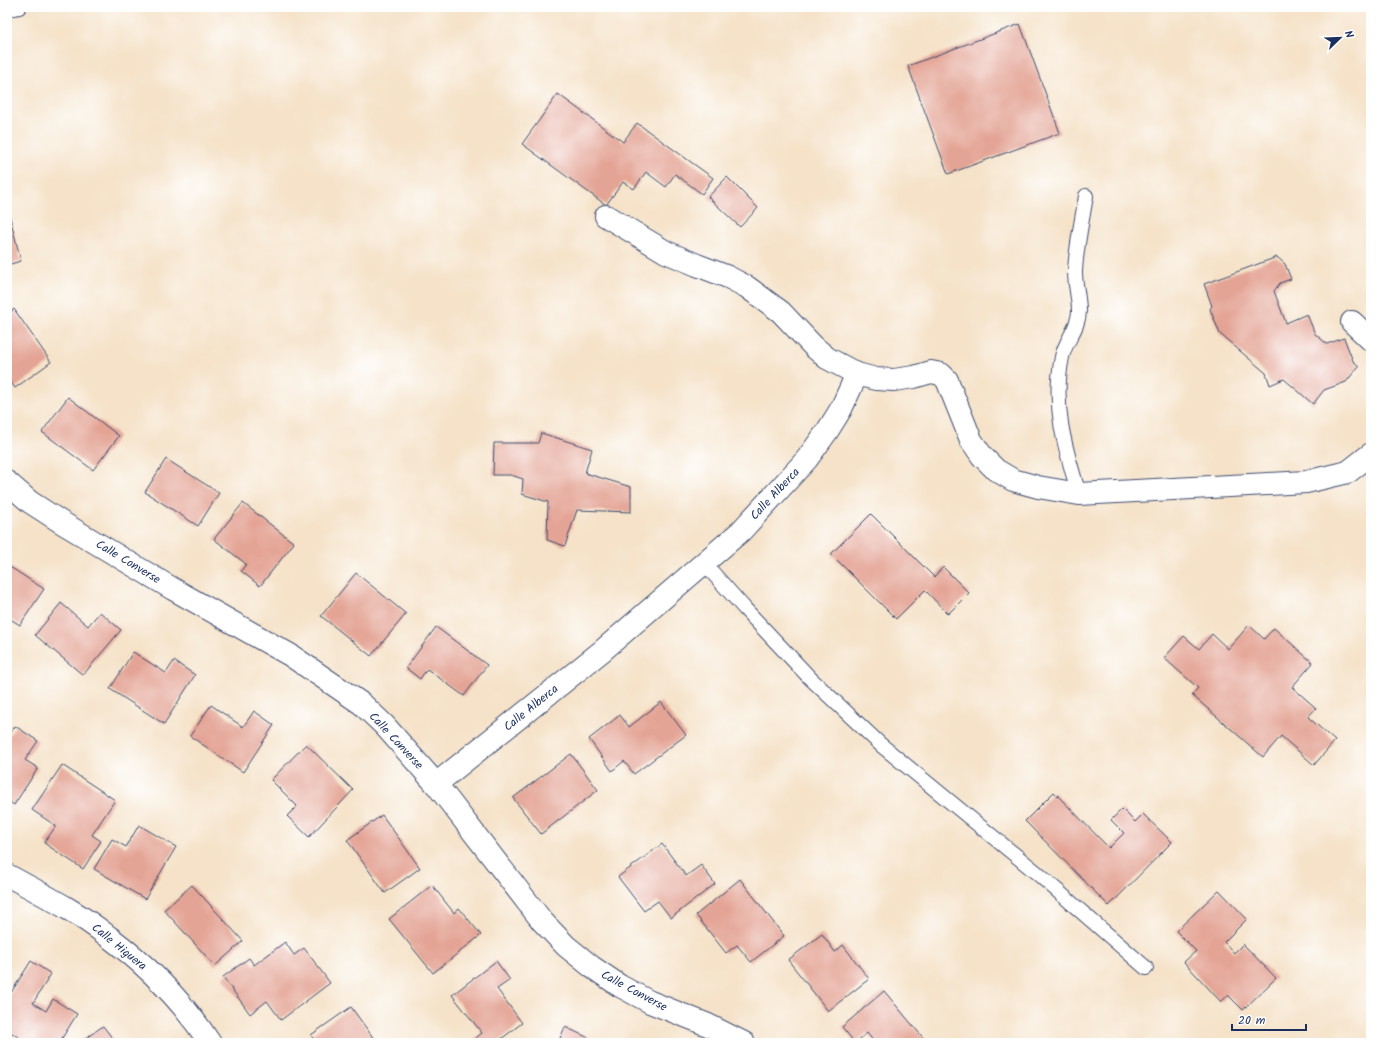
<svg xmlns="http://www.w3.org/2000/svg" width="1378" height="1050" font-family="Kalam,sans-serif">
  <rect width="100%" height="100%" fill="#fff"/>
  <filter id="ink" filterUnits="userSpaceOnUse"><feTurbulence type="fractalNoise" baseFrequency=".025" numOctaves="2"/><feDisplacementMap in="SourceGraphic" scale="8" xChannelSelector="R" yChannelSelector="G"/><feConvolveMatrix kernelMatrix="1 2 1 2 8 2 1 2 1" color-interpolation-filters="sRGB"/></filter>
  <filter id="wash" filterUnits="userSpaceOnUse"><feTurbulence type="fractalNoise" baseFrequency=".012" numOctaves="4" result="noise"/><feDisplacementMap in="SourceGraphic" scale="16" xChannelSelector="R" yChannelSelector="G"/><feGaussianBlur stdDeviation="0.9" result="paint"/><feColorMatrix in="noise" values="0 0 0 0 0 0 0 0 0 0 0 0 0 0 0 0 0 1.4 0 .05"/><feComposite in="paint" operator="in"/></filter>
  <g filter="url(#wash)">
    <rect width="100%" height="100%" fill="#f5e2c8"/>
    <g id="blocks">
      <!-- building -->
      <g fill="#e4a495">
        <path d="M 1020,24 L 1060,133 L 948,174 L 908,66 Z"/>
        <path d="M 558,94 L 623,142 L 637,123 L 713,178 L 702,194 L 675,174 L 666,187 L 646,172 L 634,189 L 623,182 L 606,205 L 522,144 Z"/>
        <path d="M 727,177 L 758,208 L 740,227 L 708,197 Z"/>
        <path d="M 7,206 L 21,261 L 7,265 Z"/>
        <path d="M 1277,257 L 1285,264 L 1291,279 L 1280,283 L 1274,291 L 1286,323 L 1307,314 L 1315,334 L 1327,344 L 1344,338 L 1353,361 L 1359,366 L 1346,382 L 1324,390 L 1313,404 L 1284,379 L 1270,385 L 1266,373 L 1220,334 L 1210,309 L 1212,306 L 1204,284 Z"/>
        <path d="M 14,309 L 51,362 L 15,388 L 7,377 L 7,315 Z"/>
        <path d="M 68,397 L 119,436 L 93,470 L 42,432 Z"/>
        <path d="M 541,433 L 592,449 L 585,473 L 631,487 L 631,512 L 577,510 L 565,546 L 547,540 L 548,502 L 522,494 L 523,479 L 511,475 L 493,475 L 494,443 L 538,443 Z"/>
        <path d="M 166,459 L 219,493 L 198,526 L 145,492 Z"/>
        <path d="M 243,503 L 294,543 L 260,586 L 241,571 L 246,564 L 214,539 Z"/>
        <path d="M 871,514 L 934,577 L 943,567 L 969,593 L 948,614 L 925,590 L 896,619 L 831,554 Z"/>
        <path d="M 7,565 L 44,589 L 20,625 L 7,617 Z"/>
        <path d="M 356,573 L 406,614 L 371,656 L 321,616 Z"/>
        <path d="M 61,603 L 88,626 L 100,612 L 121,630 L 83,675 L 35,635 Z"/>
        <path d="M 1249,625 L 1264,639 L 1274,628 L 1313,663 L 1292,687 L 1316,708 L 1308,717 L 1335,741 L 1314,765 L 1281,736 L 1263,757 L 1192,695 L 1198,688 L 1164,658 L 1184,636 L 1199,649 L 1212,634 L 1228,649 Z"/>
        <path d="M 436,627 L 487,665 L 464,696 L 427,669 L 420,679 L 406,668 Z"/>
        <path d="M 133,652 L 166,673 L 174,661 L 195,675 L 164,724 L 110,689 Z"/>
        <path d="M 661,702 L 686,735 L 634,774 L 624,761 L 612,771 L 589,739 L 620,715 L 629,727 Z"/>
        <path d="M 211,705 L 243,727 L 254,711 L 274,725 L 243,772 L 190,736 Z"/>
        <path d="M 15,726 L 38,741 L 25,760 L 38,768 L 14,805 L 7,800 L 7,739 Z"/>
        <path d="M 306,744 L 353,790 L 309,837 L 287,816 L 297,806 L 271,780 Z"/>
        <path d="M 571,754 L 598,790 L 541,834 L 513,798 Z"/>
        <path d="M 62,765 L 115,800 L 92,835 L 101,841 L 83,869 L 44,843 L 56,826 L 32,810 Z"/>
        <path d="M 1054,792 L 1109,848 L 1124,833 L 1111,820 L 1122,809 L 1135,822 L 1143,814 L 1172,842 L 1109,906 L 1025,821 Z"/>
        <path d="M 382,815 L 420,868 L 385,893 L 347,840 Z"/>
        <path d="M 139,825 L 176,847 L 145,899 L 94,869 L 112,839 L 126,847 Z"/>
        <path d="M 662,844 L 686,876 L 701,865 L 715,884 L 671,918 L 658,901 L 644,911 L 618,877 Z"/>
        <path d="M 740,879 L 784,936 L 751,962 L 737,945 L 726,953 L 696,915 Z"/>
        <path d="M 192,885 L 243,941 L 215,966 L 164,910 Z"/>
        <path d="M 432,885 L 454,913 L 459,908 L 481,935 L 433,973 L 389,919 Z"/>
        <path d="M 1219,890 L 1247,919 L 1224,942 L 1234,953 L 1243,944 L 1276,978 L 1243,1010 L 1228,995 L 1221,1002 L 1184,962 L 1196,951 L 1176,931 Z"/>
        <path d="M 822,934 L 835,952 L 843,945 L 869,979 L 828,1011 L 788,960 Z"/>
        <path d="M 285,942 L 294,955 L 304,948 L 330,983 L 281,1020 L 267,1001 L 250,1014 L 223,977 L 249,958 L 254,965 Z"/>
        <path d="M 31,961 L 51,974 L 33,1003 L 46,1011 L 53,999 L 77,1014 L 59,1043 L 28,1043 L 7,1030 L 7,999 Z"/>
        <path d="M 496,961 L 510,980 L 497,989 L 522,1023 L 496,1043 L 475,1043 L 473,1040 L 482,1033 L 452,995 Z"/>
        <path d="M 884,991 L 925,1040 L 922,1043 L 875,1043 L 867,1033 L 855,1043 L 842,1027 Z"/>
        <path d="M 351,1007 L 377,1043 L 311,1043 L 314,1040 L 311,1035 Z"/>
        <path d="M 103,1026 L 116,1043 L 79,1043 Z"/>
        <path d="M 565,1027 L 600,1043 L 558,1043 Z"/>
      </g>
    </g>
  </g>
  <g filter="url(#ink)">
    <use href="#blocks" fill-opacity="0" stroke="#3c4a6e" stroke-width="1"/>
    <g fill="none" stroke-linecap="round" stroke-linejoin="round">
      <!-- service casing -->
      <g stroke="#3c4a6e" stroke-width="16">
        <g id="service">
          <path d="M 7,9 L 19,7"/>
          <path d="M 1079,494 C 1065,448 1052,406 1062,357 C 1065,341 1079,328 1079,311 C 1079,298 1075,285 1075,272 C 1076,247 1082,221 1086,196"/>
          <path d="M 704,563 L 745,609 L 810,678 L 881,745 L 1037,873 L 1146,968"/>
        </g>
      </g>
      <!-- minor casing -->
      <g stroke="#3c4a6e" stroke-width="24">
        <g id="minor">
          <path d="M 606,216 L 666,252 L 697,265 L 728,277 L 747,287 L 781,312 L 814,347 L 827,358 L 857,374 L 876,379 L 894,380 L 914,377 L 931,372 L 941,374 L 947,380 L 971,440 L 982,456 L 996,470 L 1013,480 L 1038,487 L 1079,494 L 1306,482 L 1348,472 L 1371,454"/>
          <path d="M 1352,322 L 1371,340"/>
          <path d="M 7,482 L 30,502 L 61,522 L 173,589 L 290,655 L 362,704 L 385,726 L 436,784 L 542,921 L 566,946 L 592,967 L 620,986 L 650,1002 L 708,1025 L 744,1043"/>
          <path d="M 436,784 L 602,651 L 741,531 L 807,459 L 828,430 L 841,409 L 857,374"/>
          <path d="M 7,875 C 42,894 78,912 109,937 C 148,966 183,1002 210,1043"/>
        </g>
      </g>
      <!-- service -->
      <use href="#service" stroke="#fff" stroke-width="14"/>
      <!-- minor -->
      <use href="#minor" stroke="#fff" stroke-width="22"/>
    </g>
  </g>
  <g text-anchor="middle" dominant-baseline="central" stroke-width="4" stroke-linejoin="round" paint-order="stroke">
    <!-- street labels -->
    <g font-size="12" fill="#1b2f5e" stroke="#fff">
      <text transform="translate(775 494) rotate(-47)">Calle Alberca</text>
      <text transform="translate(128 562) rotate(31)">Calle Converse</text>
      <text transform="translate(531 708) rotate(-39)">Calle Alberca</text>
      <text transform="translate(396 741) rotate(47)">Calle Converse</text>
      <text transform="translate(119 947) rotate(39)">Calle Higuera</text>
      <text transform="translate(634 991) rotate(28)">Calle Converse</text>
    </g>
  </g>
  <!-- margin -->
  <rect width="1378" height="1050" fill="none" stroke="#fff" stroke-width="24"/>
  <!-- north arrow -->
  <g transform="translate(1340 38) rotate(67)" stroke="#ffffff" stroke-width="3" paint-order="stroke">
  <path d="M0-3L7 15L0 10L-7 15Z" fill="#1b2f5e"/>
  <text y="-6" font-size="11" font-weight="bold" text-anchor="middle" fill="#1b2f5e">N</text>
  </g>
  <!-- scale -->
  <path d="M1232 1024v6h74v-6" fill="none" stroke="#1b2f5e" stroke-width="2"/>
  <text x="1238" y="1024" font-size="12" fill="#1b2f5e" stroke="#ffffff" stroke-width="3" paint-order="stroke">20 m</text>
</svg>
